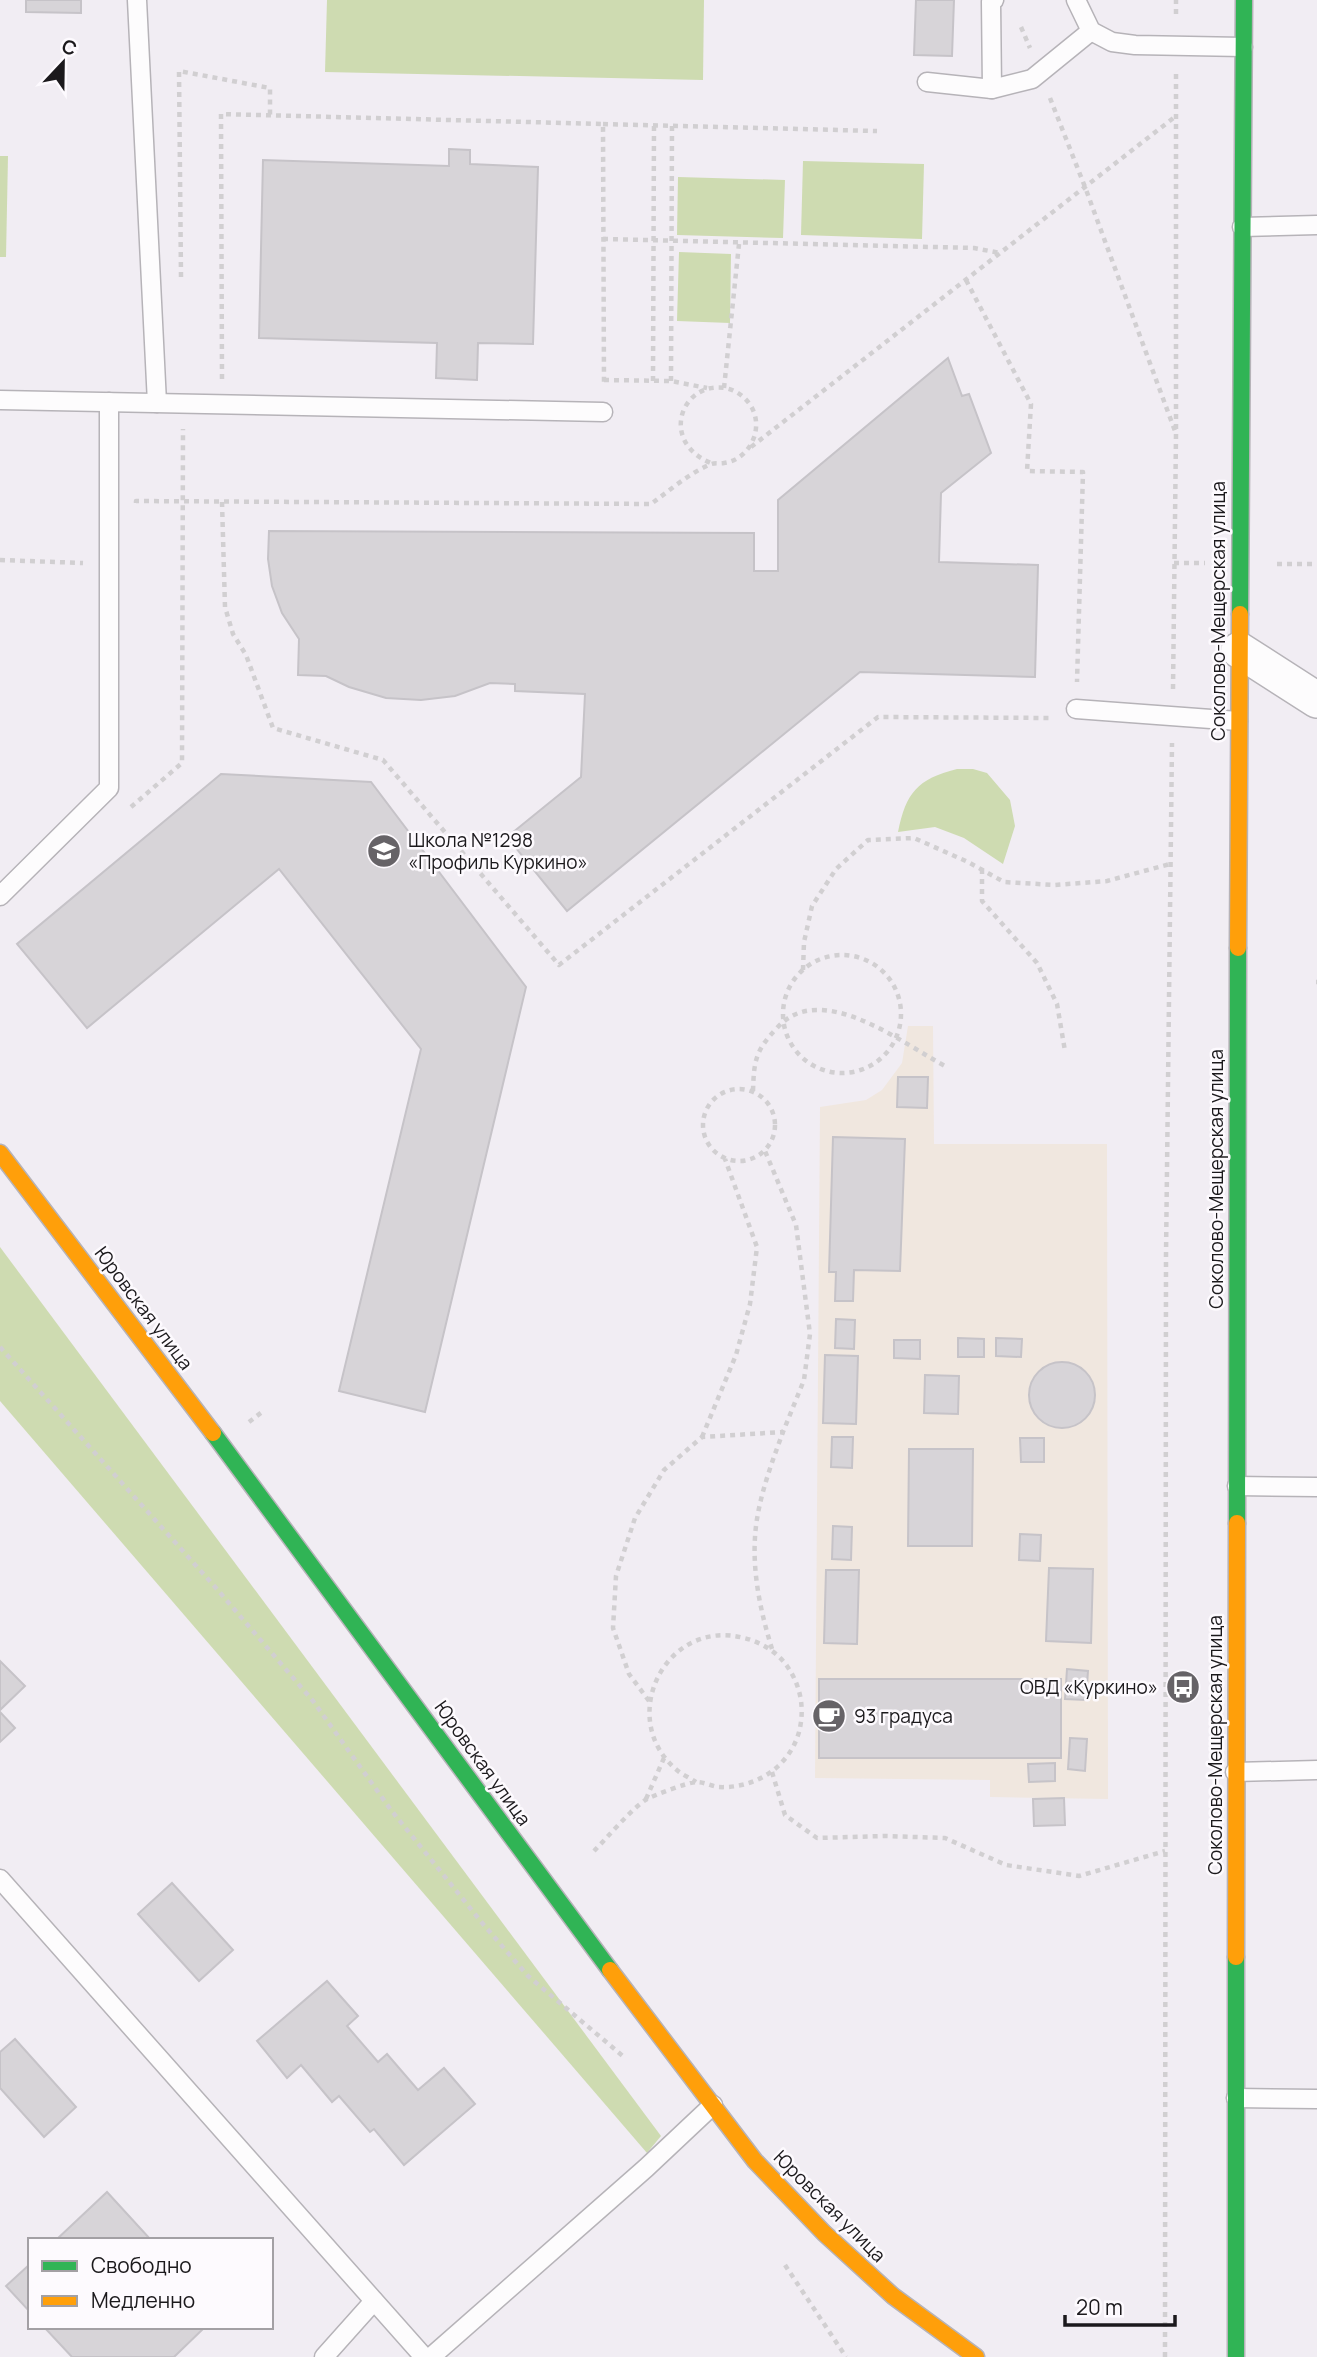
<svg xmlns="http://www.w3.org/2000/svg" width="1317" height="2357" font-family="Manrope,sans-serif">
  <rect width="100%" height="100%" fill="#f1edf3"/>
  <!-- commercial -->
  <path fill="#f0e7df" d="M 908,1026 L 933,1026 L 934,1144 L 1107,1144 L 1108,1799 L 990,1797 L 990,1780 L 815,1778 L 820,1107 L 866,1100 L 882,1090 L 902,1063 Z"/>
  <!-- green -->
  <g fill="#cedbb1">
    <path d="M 327,0 L 704,0 L 703,80 L 325,72 Z"/>
    <path d="M 0,156 L 8,156 L 6,257 L 0,257 Z"/>
    <path d="M 803,161 L 924,164 L 922,239 L 801,235 Z"/>
    <path d="M 678,177 L 785,180 L 783,238 L 677,235 Z"/>
    <path d="M 679,252 L 731,254 L 730,323 L 677,321 Z"/>
    <path d="M 957,769 L 973,769 L 987,773 L 1010,800 L 1015,826 L 1003,864 L 964,838 L 935,827 L 898,832 C 906,793 917,779 957,769 Z"/>
    <path d="M 0,1247 L 661,2136 L 647,2153 L 0,1401 Z"/>
  </g>
  <!-- building -->
  <g fill="#d7d4d8" stroke="#c6c3c8" stroke-width="2">
    <path d="M 26,0 L 81,0 L 81,13 L 26,12 Z"/>
    <path d="M 916,0 L 954,0 L 952,56 L 914,55 Z"/>
    <path d="M 449,149 L 470,150 L 470,164 L 538,167 L 533,344 L 478,343 L 477,380 L 436,378 L 437,343 L 259,338 L 263,160 L 449,166 Z"/>
    <path d="M 948,358 L 962,396 L 969,394 L 991,453 L 941,493 L 939,562 L 1038,565 L 1035,677 L 860,672 L 567,911 L 507,837 L 581,777 L 585,694 L 515,691 L 515,684 L 490,683 L 455,696 L 421,700 L 386,698 L 349,687 L 326,676 L 298,675 L 299,639 L 282,613 L 272,586 L 268,559 L 269,531 L 754,533 L 754,571 L 778,571 L 778,500 Z"/>
    <path d="M 221,774 L 371,782 L 526,987 L 425,1412 L 339,1391 L 421,1049 L 279,869 L 87,1028 L 17,944 Z"/>
    <path d="M 898,1077 L 928,1077 L 927,1108 L 897,1107 Z"/>
    <path d="M 833,1137 L 905,1139 L 900,1271 L 854,1270 L 853,1301 L 835,1301 L 836,1272 L 829,1272 Z"/>
    <path d="M 836,1319 L 855,1320 L 854,1349 L 835,1348 Z"/>
    <path d="M 958,1338 L 984,1339 L 984,1357 L 958,1357 Z"/>
    <path d="M 996,1338 L 1022,1339 L 1021,1357 L 996,1356 Z"/>
    <path d="M 894,1340 L 920,1340 L 920,1359 L 894,1358 Z"/>
    <path d="M 825,1355 L 858,1356 L 856,1424 L 823,1423 Z"/>
    <circle cx="1062" cy="1395" r="33"/>
    <path d="M 925,1375 L 959,1376 L 958,1414 L 924,1413 Z"/>
    <path d="M 832,1437 L 853,1437 L 852,1468 L 831,1467 Z"/>
    <path d="M 1020,1438 L 1044,1438 L 1044,1462 L 1021,1462 Z"/>
    <path d="M 909,1449 L 973,1449 L 972,1546 L 908,1546 Z"/>
    <path d="M 833,1526 L 852,1527 L 851,1560 L 832,1559 Z"/>
    <path d="M 1020,1534 L 1041,1535 L 1040,1561 L 1019,1560 Z"/>
    <path d="M 1049,1568 L 1093,1569 L 1091,1643 L 1046,1641 Z"/>
    <path d="M 826,1570 L 859,1570 L 857,1644 L 824,1643 Z"/>
    <path d="M 0,1661 L 25,1686 L 0,1710 Z"/>
    <path d="M 1067,1669 L 1088,1671 L 1086,1700 L 1065,1699 Z"/>
    <rect x="819" y="1679" width="242" height="79"/>
    <path d="M 0,1712 L 15,1728 L 0,1742 Z"/>
    <path d="M 1070,1738 L 1087,1739 L 1085,1771 L 1068,1769 Z"/>
    <path d="M 1055,1763 L 1055,1781 L 1029,1782 L 1028,1764 Z"/>
    <path d="M 1064,1798 L 1065,1825 L 1034,1826 L 1033,1799 Z"/>
    <path d="M 172,1883 L 233,1950 L 199,1981 L 138,1914 Z"/>
    <path d="M 327,1981 L 358,2016 L 347,2026 L 378,2062 L 387,2054 L 418,2090 L 444,2068 L 475,2104 L 404,2165 L 374,2129 L 370,2132 L 339,2096 L 332,2102 L 301,2065 L 287,2078 L 257,2041 Z"/>
    <path d="M 15,2039 L 76,2107 L 44,2137 L 0,2088 L 0,2052 Z"/>
    <path d="M 107,2192 L 151,2240 L 56,2240 Z"/>
    <path d="M 30,2264 L 30,2312 L 6,2286 Z"/>
    <path d="M 44,2327 L 205,2327 L 174,2357 L 72,2357 Z"/>
  </g>
  <g fill="none" stroke-linecap="round" stroke-linejoin="round">
    <!-- lane casing -->
    <g stroke="#b6b3b8" stroke-width="21">
      <g id="lane">
        <path d="M 137,0 L 157,403"/>
        <path d="M 1076,0 L 1091,31 L 1112,42 L 1135,45 L 1243,47"/>
        <path d="M 927,82 L 992,89 L 1032,79 L 1091,31"/>
        <path d="M 992,89 L 991,2 L 994,0"/>
        <path d="M 1242,227 L 1317,225"/>
        <path d="M 0,400 L 603,412"/>
        <path d="M 1076,709 L 1238,721"/>
        <path d="M 0,896 L 109,788 L 109,402"/>
        <path d="M 1237,1486 L 1317,1487"/>
        <path d="M 1235,1772 L 1317,1770"/>
        <path d="M 0,1879 L 424,2357"/>
        <path d="M 1236,2098 L 1317,2099"/>
        <path d="M 324,2357 L 374,2301"/>
        <path d="M 431,2357 L 646,2168 L 713,2105"/>
      </g>
    </g>
    <!-- street casing -->
    <g stroke="#b6b3b8" stroke-width="38">
      <path id="street" d="M 1239,650 L 1317,700"/>
    </g>
    <!-- fast casing -->
    <g stroke="#b6b3b8" stroke-width="19">
      <g id="fast">
        <path d="M 1240,614 L 1244,0"/>
        <path d="M 213,1433 L 610,1970"/>
        <path d="M 1237,1523 L 1238,948"/>
        <path d="M 1236,2357 L 1236,1957"/>
      </g>
    </g>
    <!-- slow casing -->
    <g stroke="#b6b3b8" stroke-width="19">
      <g id="slow">
        <path d="M 1238,948 L 1240,614"/>
        <path d="M 0,1153 L 213,1433"/>
        <path d="M 1236,1957 L 1237,1523"/>
        <path d="M 610,1970 L 755,2161 L 824,2233 L 893,2296 L 976,2357"/>
      </g>
    </g>
    <!-- path -->
    <g stroke="#d1cfd1" stroke-width="4.5" stroke-dasharray="5 5" stroke-linecap="butt">
      <path d="M 1176,14 L 1176,0"/>
      <path d="M 1021,27 L 1030,48"/>
      <path d="M 1050,98 L 1085,187 L 1175,431"/>
      <path d="M 603,124 L 877,131"/>
      <path d="M 603,239 L 974,248 L 1000,253"/>
      <path d="M 181,277 L 179,71 L 270,88 L 270,116"/>
      <path d="M 966,280 L 1031,404 L 1027,471 L 1083,472 L 1077,682"/>
      <path d="M 222,379 L 221,114 L 603,124 L 604,386"/>
      <path d="M 604,380 L 671,381 L 707,388"/>
      <path d="M 653,381 L 654,126"/>
      <path d="M 671,381 L 672,126"/>
      <path d="M 724,388 L 739,244"/>
      <path d="M 751,447 L 1176,116"/>
      <path d="M 222,502 L 225,607 L 233,634 L 246,655 L 273,728 L 383,760 L 559,965 L 878,717 L 1050,718"/>
      <path d="M 136,503 L 136,501 L 651,504 C 669,491 688,474 709,465 C 714,462 719,464 724,463 C 748,460 763,432 753,410 C 748,399 737,390 725,388 C 681,381 659,442 711,463"/>
      <path d="M 0,560 L 83,563"/>
      <path d="M 1174,563 L 1205,563"/>
      <path d="M 1277,564 L 1317,564"/>
      <path d="M 1173,689 L 1176,435 L 1176,71"/>
      <path d="M 131,807 L 182,763 L 183,429"/>
      <path d="M 982,869 L 982,901 L 1037,963 L 1057,1004 L 1065,1051"/>
      <circle cx="842" cy="1014" r="59"/>
      <path d="M 803,970 L 804,942 L 812,906 L 836,869 L 868,840 L 914,838 L 968,862 L 1004,882 L 1055,885 L 1107,881 L 1170,864"/>
      <path d="M 1316,982 L 1317,982"/>
      <circle cx="739" cy="1125" r="36"/>
      <path d="M 753,1091 C 754,1061 755,1051 777,1028 C 821,978 904,1045 947,1067"/>
      <path d="M 0,1347 L 216,1588 L 313,1701 L 391,1810 L 483,1924 L 528,1976 L 624,2057"/>
      <path d="M 249,1422 L 262,1412"/>
      <path d="M 702,1437 L 736,1355 L 750,1304 L 757,1247 L 725,1159"/>
      <path d="M 772,1649 C 760,1610 751,1568 756,1526 C 760,1494 772,1462 783,1432"/>
      <path d="M 649,1701 L 629,1674 L 613,1628 L 616,1576 L 635,1518 L 664,1470 L 702,1437 L 783,1432 L 804,1380 L 810,1334 L 796,1225 L 765,1151"/>
      <path d="M 772,1772 L 785,1815 L 817,1838 L 885,1836 L 945,1838 L 1006,1865 L 1079,1876 L 1165,1851"/>
      <path d="M 646,1799 L 664,1758"/>
      <path d="M 594,1851 C 606,1839 633,1807 647,1799 C 655,1795 688,1782 697,1782 C 704,1782 711,1786 718,1787 C 754,1789 789,1768 799,1732 C 805,1709 801,1686 787,1666 C 777,1652 761,1642 744,1638 C 665,1617 615,1720 678,1771 C 683,1775 690,1778 696,1782"/>
      <path d="M 785,2265 L 846,2357"/>
      <path d="M 1165,2357 L 1166,1255 L 1172,743"/>
    </g>
    <!-- lane -->
    <use href="#lane" stroke="#fdfcfd" stroke-width="18"/>
    <!-- street -->
    <use href="#street" stroke="#fdfcfd" stroke-width="35"/>
    <!-- fast -->
    <use href="#fast" stroke="#30b455" stroke-width="16"/>
    <!-- slow -->
    <use href="#slow" stroke="#ff9f0a" stroke-width="16"/>
  </g>
  <!-- icons -->
  <defs>
    <g id="school-disc" transform="scale(1.75)"><circle r="9.5" fill="#666367" stroke="#fdfafe"/><path d="M0-5L7-2L0 1L-7-2ZM-4 1L0 2.5L4 1V4Q0 6-4 4Z" fill="#fff"/></g>
    <g id="bus-disc" transform="scale(1.75)"><circle r="9.5" fill="#666367" stroke="#fdfafe"/><path d="M-5-6H5V4H4V6H2V4H-2V6H-4V4H-5ZM-3.5-4V0h7V-4ZM-3.5 1.2v1.5H-2V1.2ZM2 1.2v1.5H3.5V1.2Z" fill="#fff"/></g>
    <g id="cafe-disc" transform="scale(1.75)"><circle r="9.5" fill="#666367" stroke="#fdfafe"/><path d="M-5.5-4.5H6V0H3Q3 3.5 0 3.5H-2.5Q-5.5 3.5-5.5 0ZM3-3.2v2h1.7v-2ZM-6 4.5H4V6H-6Z" fill="#fff"/></g>
  </defs>
  <g fill-rule="evenodd">
    <use href="#school-disc" x="384" y="851"/>
    <use href="#bus-disc" x="1183" y="1687"/>
    <use href="#cafe-disc" x="829" y="1716"/>
  </g>
  <g text-anchor="middle" dominant-baseline="central" stroke-width="5" stroke-linejoin="round" paint-order="stroke">
    <!-- street labels -->
    <g font-size="19" fill="#1b191c" stroke="#fdfafe">
      <text transform="translate(1218 611) rotate(-90)">Соколово-Мещерская улица</text>
      <text transform="translate(1216 1179) rotate(-90)">Соколово-Мещерская улица</text>
      <text transform="translate(144 1308) rotate(53)">Юровская улица</text>
      <text transform="translate(1215 1745) rotate(-90)">Соколово-Мещерская улица</text>
      <text transform="translate(483 1763) rotate(54)">Юровская улица</text>
      <text transform="translate(830 2206) rotate(45)">Юровская улица</text>
    </g>
    <!-- poi labels -->
    <g font-size="19" fill="#1b191c" stroke="#fdfafe" text-anchor="start">
      <text x="408" y="840">Школа №1298<tspan x="408" dy="22">«Профиль Куркино»</tspan></text>
      <text x="1158" y="1687" text-anchor="end">ОВД «Куркино»</text>
      <text x="854" y="1716">93 градуса</text>
    </g>
  </g>
  <!-- legend -->
  <rect x="28" y="2238" width="245" height="91" fill="#fdfafe" stroke="#a3a0a4" stroke-width="2"/>
  <rect x="42" y="2261" width="35" height="10" fill="#30b455" stroke="#a3a0a4" stroke-width="2"/>
  <text x="91" y="2273" font-size="21" fill="#1b191c">Свободно</text>
  <rect x="42" y="2296" width="35" height="10" fill="#ff9f0a" stroke="#a3a0a4" stroke-width="2"/>
  <text x="91" y="2308" font-size="21" fill="#1b191c">Медленно</text>
  <!-- north arrow -->
  <g transform="translate(63 63) rotate(22)" stroke="#fdfafe" stroke-width="5" paint-order="stroke">
  <path d="M0-5L12 26L0 18L-12 26Z" fill="#1b191c"/>
  <text y="-10" font-size="19" font-weight="bold" text-anchor="middle" fill="#1b191c">С</text>
  </g>
  <!-- scale -->
  <path d="M1065 2315v10h110v-10" fill="none" stroke="#1b191c" stroke-width="3.5"/>
  <text x="1076" y="2315" font-size="21" fill="#1b191c" stroke="#fdfafe" stroke-width="5" paint-order="stroke">20 m</text>
</svg>
